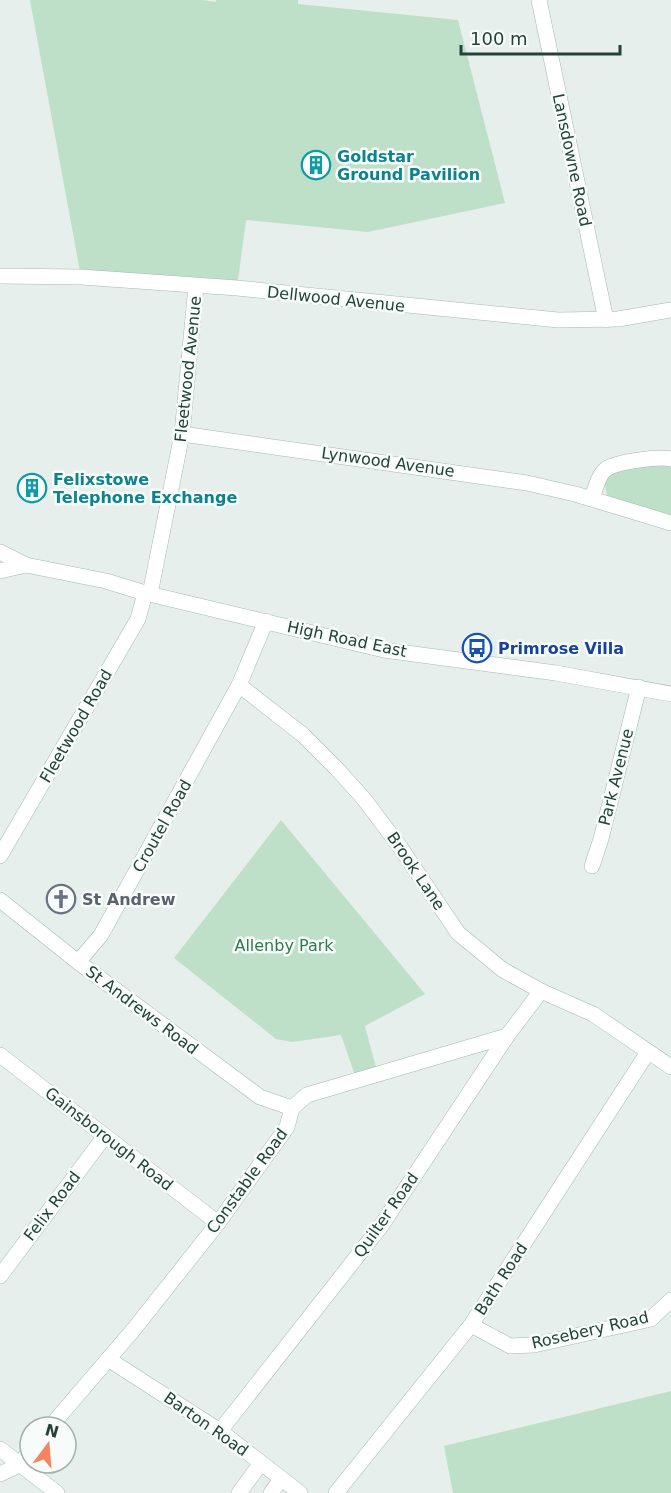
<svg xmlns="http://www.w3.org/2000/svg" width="671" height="1493" font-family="'DejaVu Sans',sans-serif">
  <rect width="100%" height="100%" fill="#e6efeb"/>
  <!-- green -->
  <g fill="#bfe0c8">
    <path d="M 30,0 L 202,0 L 216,2 L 216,0 L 298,0 L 298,4 L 458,20 L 505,203 L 368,232 L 246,220 L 237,288 L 81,277 Z"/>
    <path d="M 671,463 L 671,520 L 614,502 L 607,495 L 604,481 L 611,471 Z"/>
    <path d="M 281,820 L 425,994 L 365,1026 L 378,1075 L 357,1081 L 341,1035 L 292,1042 L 276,1039 L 174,958 Z"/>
    <path d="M 671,1391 L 671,1493 L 453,1493 L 444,1446 Z"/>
  </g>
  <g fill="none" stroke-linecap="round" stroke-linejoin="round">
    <!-- minor casing -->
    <g stroke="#a8b8b2" stroke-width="16">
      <g id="minor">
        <path d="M 539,0 L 606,320"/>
        <path d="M 0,276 L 81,277 L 237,288 L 558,320 L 618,319 L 671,310"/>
        <path d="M 182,434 L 527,483 L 575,494 L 671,523"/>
        <path d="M 592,499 C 595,490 598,475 606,469 C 616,462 659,456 671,459"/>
        <path d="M 0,552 L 26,565 L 106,581 L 145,593 L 384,650 L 556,673 L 671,694"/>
        <path d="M 0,571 L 26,565"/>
        <path d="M 150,594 L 182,434 L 196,286"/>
        <path d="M 266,621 L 239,685 L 303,735 L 336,768 L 364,799 L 400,847 L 458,933 L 503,970 L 541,991 L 593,1014 L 671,1067"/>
        <path d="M 0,856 L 138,619 L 145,593"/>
        <path d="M 592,866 L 601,839 L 639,687"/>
        <path d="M 0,900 L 78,962 L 260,1097 L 292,1108"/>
        <path d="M 78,962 L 101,935 L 239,685"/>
        <path d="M 0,1055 L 218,1223"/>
        <path d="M 0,1276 L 105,1136"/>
        <path d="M 471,1325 L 510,1346 L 534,1345 L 651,1319 L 671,1300"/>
        <path d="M 108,1359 L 220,1431 L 300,1493"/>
        <path d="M 50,1427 L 134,1329 L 218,1223 L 287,1127 L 292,1108 L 307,1095 L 507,1036"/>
        <path d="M 220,1431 L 381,1226 L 507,1036 L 541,991"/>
        <path d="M 0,1449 L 57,1493"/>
        <path d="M 0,1474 L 19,1465 L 30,1451"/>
        <path d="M 239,1493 L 261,1463"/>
        <path d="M 271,1493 L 281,1479"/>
        <path d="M 336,1493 L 471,1325 L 648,1052"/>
      </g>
    </g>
    <!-- minor -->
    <use href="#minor" stroke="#fff" stroke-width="15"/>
  </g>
  <!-- icons -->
  <defs>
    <g id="building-ring" transform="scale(1.5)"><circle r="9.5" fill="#f7fbf9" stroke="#0f9aa8" stroke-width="1.5"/><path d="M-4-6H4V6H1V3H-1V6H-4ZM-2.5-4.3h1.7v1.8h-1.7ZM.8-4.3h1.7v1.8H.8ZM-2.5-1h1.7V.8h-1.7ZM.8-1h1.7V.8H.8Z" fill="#0f9aa8"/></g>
    <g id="bus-ring" transform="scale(1.5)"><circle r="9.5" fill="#f7fbf9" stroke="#1a4fb4" stroke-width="1.5"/><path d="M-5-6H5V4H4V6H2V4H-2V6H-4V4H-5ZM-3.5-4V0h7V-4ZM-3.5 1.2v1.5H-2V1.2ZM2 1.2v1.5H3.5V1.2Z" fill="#1a4fb4"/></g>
    <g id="church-ring" transform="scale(1.5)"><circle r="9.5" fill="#f7fbf9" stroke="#6b7280" stroke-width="1.5"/><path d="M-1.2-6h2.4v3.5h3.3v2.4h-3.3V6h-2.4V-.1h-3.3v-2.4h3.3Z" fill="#6b7280"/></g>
  </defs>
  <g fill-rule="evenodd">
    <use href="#building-ring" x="316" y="165"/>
    <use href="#building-ring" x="32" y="488"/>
    <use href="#bus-ring" x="477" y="648"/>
    <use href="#church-ring" x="61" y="899"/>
  </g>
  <g text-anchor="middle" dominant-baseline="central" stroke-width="5" stroke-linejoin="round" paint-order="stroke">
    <!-- culture labels -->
    <g font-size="16" font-weight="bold" fill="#0d838f" stroke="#f7fbf9" text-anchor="start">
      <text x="337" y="156">Goldstar<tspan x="337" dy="18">Ground Pavilion</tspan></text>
      <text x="53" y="479">Felixstowe<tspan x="53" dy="18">Telephone Exchange</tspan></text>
    </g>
    <!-- street labels -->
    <g font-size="16" fill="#24423a" stroke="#f7fbf9">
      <text transform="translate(572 160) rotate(78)">Lansdowne Road</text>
      <text transform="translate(336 299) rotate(6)">Dellwood Avenue</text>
      <text transform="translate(188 369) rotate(-84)">Fleetwood Avenue</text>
      <text transform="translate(388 462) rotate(8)">Lynwood Avenue</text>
      <text transform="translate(347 639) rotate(12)">High Road East</text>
      <text transform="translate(76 726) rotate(-60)">Fleetwood Road</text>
      <text transform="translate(616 777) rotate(-76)">Park Avenue</text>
      <text transform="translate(162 826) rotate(-61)">Croutel Road</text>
      <text transform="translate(416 871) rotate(56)">Brook Lane</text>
      <text transform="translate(142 1010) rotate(37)">St Andrews Road</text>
      <text transform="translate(109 1139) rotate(38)">Gainsborough Road</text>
      <text transform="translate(247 1181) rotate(-54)">Constable Road</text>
      <text transform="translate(52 1206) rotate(-53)">Felix Road</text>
      <text transform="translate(386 1215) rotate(-55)">Quilter Road</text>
      <text transform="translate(501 1279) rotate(-57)">Bath Road</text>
      <text transform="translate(590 1330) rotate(-13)">Rosebery Road</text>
      <text transform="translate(206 1424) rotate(35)">Barton Road</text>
    </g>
    <!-- transit labels -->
    <g font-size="16" font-weight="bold" fill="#164399" stroke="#f7fbf9" text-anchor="start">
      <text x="498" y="648">Primrose Villa</text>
    </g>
    <!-- worship labels -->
    <g font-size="16" font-weight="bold" fill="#5b616d" stroke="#f7fbf9" text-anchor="start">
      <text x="82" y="899">St Andrew</text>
    </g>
    <!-- park labels -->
    <g font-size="16" fill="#2d7a4b" stroke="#f7fbf9">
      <text x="284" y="945">Allenby Park</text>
    </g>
  </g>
  <!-- north arrow -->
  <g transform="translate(48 1445) rotate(16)"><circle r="28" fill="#f7fbf9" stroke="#a3b1ad" stroke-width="1.5"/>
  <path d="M0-4.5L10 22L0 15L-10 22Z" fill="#f4845f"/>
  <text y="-9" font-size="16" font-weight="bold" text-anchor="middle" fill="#24423a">N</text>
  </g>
  <!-- scale -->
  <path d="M461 45v9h159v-9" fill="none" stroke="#24423a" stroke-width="3"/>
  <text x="470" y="45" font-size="18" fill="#24423a" stroke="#f7fbf9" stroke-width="4.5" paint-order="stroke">100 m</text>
</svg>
